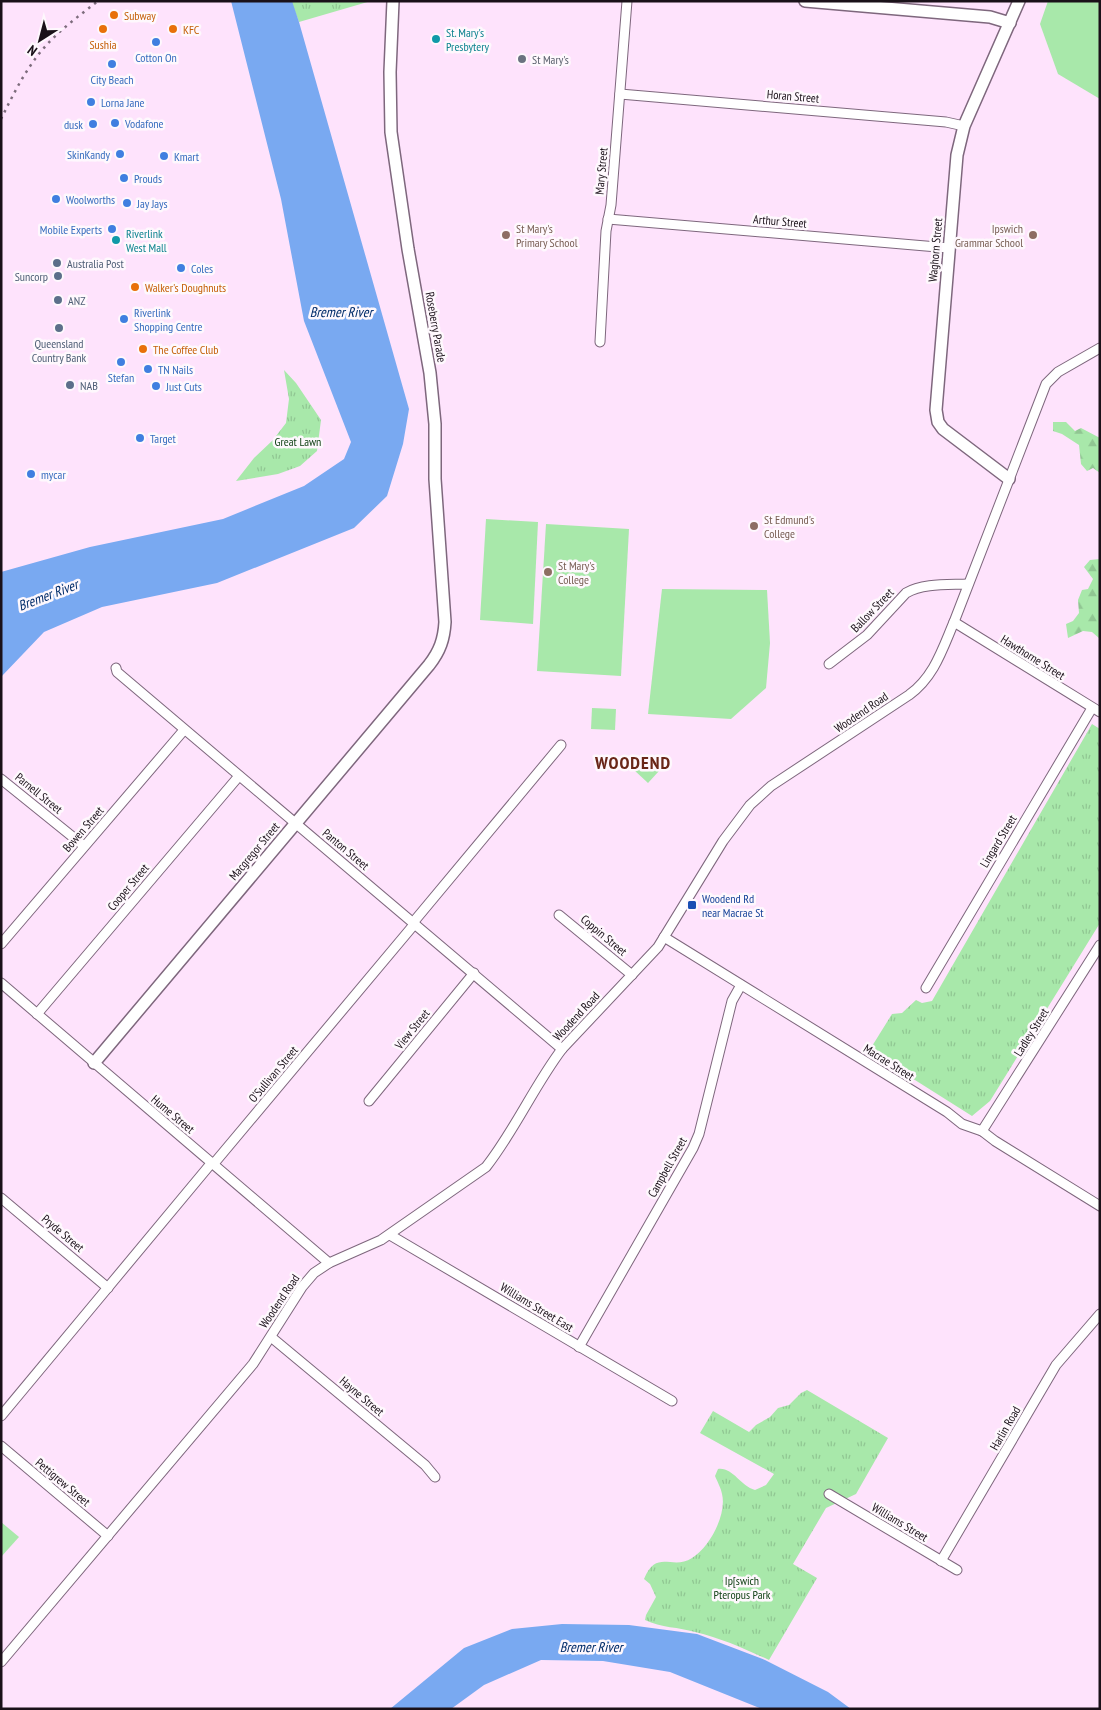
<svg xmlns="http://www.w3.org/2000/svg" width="1101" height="1710" font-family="'PT Sans Narrow',sans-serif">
  <defs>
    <pattern id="forest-firs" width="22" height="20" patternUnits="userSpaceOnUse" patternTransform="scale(1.25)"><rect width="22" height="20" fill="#a8e8aa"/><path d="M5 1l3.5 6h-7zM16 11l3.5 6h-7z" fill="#90c692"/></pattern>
    <pattern id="park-tufts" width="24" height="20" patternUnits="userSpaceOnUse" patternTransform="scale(1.25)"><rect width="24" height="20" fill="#a8e8aa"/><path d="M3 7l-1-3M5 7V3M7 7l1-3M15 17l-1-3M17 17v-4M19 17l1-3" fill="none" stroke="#90c692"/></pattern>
  </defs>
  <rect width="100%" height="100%" fill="#fee3fc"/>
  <!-- green -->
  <g fill="#a8e8aa">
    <path d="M 1048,1 L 1100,1 L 1100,99 L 1058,74 L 1040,24 Z"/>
    <path d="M 486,519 L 538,522 L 533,624 L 480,620 Z"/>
    <path d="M 546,524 L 629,529 L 621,676 L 537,671 Z"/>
    <path d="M 662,589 L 767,590 L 770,643 L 766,688 L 731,719 L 648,714 Z"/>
    <path d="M 592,708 L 616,709 L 615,730 L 591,729 Z"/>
    <path d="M 645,758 L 659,771 L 648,783 L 634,770 Z"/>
    <path d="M 1,1522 L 19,1537 L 1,1557 Z"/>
  </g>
  <!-- forest -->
  <g fill="url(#forest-firs)">
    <path d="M 1053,422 L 1066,422 L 1075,431 L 1081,428 L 1100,438 L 1100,473 L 1093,468 L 1087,471 L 1081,464 L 1079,445 L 1062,434 L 1053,431 Z"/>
    <path d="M 1100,559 L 1100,639 L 1092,632 L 1083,631 L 1068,638 L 1066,624 L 1073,621 L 1079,613 L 1078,600 L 1082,590 L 1088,589 L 1093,579 L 1084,567 L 1090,560 Z"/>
  </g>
  <!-- park -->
  <g fill="url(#park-tufts)">
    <path d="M 291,1 L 371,1 L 299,22 Z"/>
    <path d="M 284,370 L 296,383 L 321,420 L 317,451 L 300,466 L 278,474 L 236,481 L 254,458 L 273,440 L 286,423 L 289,399 Z"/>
    <path d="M 1092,724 L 1100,729 L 1100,923 L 990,1101 L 972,1116 L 869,1051 L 892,1014 L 902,1013 L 916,1000 L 922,1003 L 932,1001 Z"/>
    <path d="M 807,1390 L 888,1438 L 856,1494 L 826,1508 L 793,1564 L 817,1578 L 769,1660 C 745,1649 721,1638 695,1632 C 679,1627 661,1628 645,1620 L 646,1615 L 656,1597 L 650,1584 L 644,1579 C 657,1548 672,1571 692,1558 C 710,1547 727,1514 722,1494 C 721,1488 717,1481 715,1476 L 718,1469 C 733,1467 740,1486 755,1490 L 766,1485 L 774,1474 L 700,1433 L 713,1411 L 749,1432 L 756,1425 L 770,1417 L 778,1408 L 789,1405 L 801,1393 Z"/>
  </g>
  <!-- water -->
  <g fill="#79a9f1">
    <path d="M 231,1 L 292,1 L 299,22 L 409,409 L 403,444 L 387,496 L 354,528 L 217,583 L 102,607 L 44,632 L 1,677 L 1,572 L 90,547 L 223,519 L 304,486 L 344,459 L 351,442 L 304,321 L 281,199 Z"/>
    <path d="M 562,1624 L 629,1625 L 697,1634 L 765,1660 L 828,1692 L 851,1709 L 762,1709 L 670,1672 L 603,1661 L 541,1660 L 484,1685 L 451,1709 L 390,1709 L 464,1648 L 512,1629 Z"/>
  </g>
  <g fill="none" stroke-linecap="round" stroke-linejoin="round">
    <!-- minor casing -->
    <g stroke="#7e677d" stroke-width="11">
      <g id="minor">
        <path d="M 620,94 L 946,122 L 964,126"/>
        <path d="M 608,219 L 949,248"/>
        <path d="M 600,342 L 606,231 L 611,205 L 627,1"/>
        <path d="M 954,622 L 1100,712"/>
        <path d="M 829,664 L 867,635 L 906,593 C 923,583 949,585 968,584"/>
        <path d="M 116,668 L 117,672 L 562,1049"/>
        <path d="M 1,779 L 84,846"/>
        <path d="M 559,915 L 632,975"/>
        <path d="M 664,937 L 947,1112 L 962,1124 L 982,1131 L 995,1141 L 1100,1206"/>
        <path d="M 1,944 L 184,730"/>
        <path d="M 1,983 L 329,1263"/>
        <path d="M 926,988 L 1092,708"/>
        <path d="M 37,1014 L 239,776"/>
        <path d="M 369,1101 L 474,973"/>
        <path d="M 982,1131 L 1100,945"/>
        <path d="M 1,1198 L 108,1288"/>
        <path d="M 390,1235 L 672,1401"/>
        <path d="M 271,1337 L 425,1465 L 435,1477"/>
        <path d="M 579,1347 L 693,1148 L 699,1134 L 732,1001 L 741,985"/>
        <path d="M 1,1416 C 71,1333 139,1249 209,1166 L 216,1161 L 412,927 L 416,919 L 561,745"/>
        <path d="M 1,1446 L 108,1536"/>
        <path d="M 829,1494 L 957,1570"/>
        <path d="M 941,1561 L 1056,1365 L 1100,1314"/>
        <path d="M 1,1662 L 253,1364 L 302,1287 L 314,1273 L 329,1263 L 381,1240 L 486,1167 C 515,1130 534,1086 562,1049 L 658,947 L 723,841 L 750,805 L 771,786 L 909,695 C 934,677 942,650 954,622 L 1046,384 L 1058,372 L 1100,348"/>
      </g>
    </g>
    <!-- tertiary casing -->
    <g stroke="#7e677d" stroke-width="14">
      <g id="tertiary">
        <path d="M 805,1 L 990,17 L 1010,23"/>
        <path d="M 1009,479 L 943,429 L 938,422 L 936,410 L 957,155 L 964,126 L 1019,1"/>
        <path d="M 94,1063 L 429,665 C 440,651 444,639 445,622 L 435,479 L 435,424 L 430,373 L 408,249 L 391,132 L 390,72 L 393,1"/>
      </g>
    </g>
    <!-- minor -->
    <use href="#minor" stroke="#fff" stroke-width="9"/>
    <!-- tertiary -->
    <use href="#tertiary" stroke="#fff" stroke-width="11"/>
    <!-- rail -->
    <path stroke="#7d6c7c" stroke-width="2.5" stroke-dasharray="2.5 5" stroke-linecap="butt" d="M 1,119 C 13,95 25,70 43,49 C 58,31 79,16 98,1"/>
  </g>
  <!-- markers -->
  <g fill="#e8710a" stroke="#fef8fd" stroke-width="2">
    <circle cx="114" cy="15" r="5"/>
    <circle cx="103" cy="29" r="5"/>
    <circle cx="173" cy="29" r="5"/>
    <circle cx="135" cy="287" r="5"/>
    <circle cx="143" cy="349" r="5"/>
  </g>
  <g fill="#0f9aa8" stroke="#fef8fd" stroke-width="2">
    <circle cx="436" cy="39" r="5"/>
    <circle cx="116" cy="240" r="5"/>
  </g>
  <g fill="#3f7fe0" stroke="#fef8fd" stroke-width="2">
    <circle cx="156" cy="42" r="5"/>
    <circle cx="112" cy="64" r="5"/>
    <circle cx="91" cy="102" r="5"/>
    <circle cx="115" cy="123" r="5"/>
    <circle cx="93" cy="124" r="5"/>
    <circle cx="120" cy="154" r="5"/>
    <circle cx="164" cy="156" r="5"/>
    <circle cx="124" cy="178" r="5"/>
    <circle cx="56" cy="199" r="5"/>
    <circle cx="127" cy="203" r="5"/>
    <circle cx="112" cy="229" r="5"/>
    <circle cx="181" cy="268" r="5"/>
    <circle cx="124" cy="319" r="5"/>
    <circle cx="121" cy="362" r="5"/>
    <circle cx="148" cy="369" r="5"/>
    <circle cx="156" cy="386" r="5"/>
    <circle cx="140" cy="438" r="5"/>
    <circle cx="31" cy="474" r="5"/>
  </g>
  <circle fill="#6b7280" stroke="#fef8fd" stroke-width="2" cx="522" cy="59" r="5"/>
  <g fill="#8d6e63" stroke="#fef8fd" stroke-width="2">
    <circle cx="506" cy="235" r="5"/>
    <circle cx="1033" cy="235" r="5"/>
    <circle cx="754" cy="526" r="5"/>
    <circle cx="548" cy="572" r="5"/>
  </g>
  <g fill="#5c6f8a" stroke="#fef8fd" stroke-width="2">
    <circle cx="57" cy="263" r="5"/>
    <circle cx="58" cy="276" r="5"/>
    <circle cx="58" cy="300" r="5"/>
    <circle cx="59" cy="328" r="5"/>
    <circle cx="70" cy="385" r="5"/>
  </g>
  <rect fill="#1a4fb4" stroke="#fef8fd" stroke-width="2" x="687" y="900" width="10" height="10" rx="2.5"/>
  <g text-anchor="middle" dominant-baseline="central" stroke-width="5" stroke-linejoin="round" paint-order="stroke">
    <!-- food labels -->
    <g font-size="12" fill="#c56008" stroke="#fef8fd" text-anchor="start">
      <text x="124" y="15">Subway</text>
      <text x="183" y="29">KFC</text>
      <text x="103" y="44" text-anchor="middle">Sushia</text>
      <text x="145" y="287">Walker's Doughnuts</text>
      <text x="153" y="349">The Coffee Club</text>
    </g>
    <!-- culture labels -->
    <g font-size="12" fill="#0d838f" stroke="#fef8fd" text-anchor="start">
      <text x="446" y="32">St. Mary's<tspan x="446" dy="14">Presbytery</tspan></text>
      <text x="126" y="233">Riverlink<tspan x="126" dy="14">West Mall</tspan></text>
    </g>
    <!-- shop labels -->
    <g font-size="12" fill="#366cbe" stroke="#fef8fd" text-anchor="start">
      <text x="156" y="57" text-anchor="middle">Cotton On</text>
      <text x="112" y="79" text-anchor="middle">City Beach</text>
      <text x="101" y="102">Lorna Jane</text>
      <text x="125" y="123">Vodafone</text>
      <text x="83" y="124" text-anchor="end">dusk</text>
      <text x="110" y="154" text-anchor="end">SkinKandy</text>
      <text x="174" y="156">Kmart</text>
      <text x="134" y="178">Prouds</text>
      <text x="66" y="199">Woolworths</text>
      <text x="137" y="203">Jay Jays</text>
      <text x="102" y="229" text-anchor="end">Mobile Experts</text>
      <text x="191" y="268">Coles</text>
      <text x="134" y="312">Riverlink<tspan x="134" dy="14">Shopping Centre</tspan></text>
      <text x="158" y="369">TN Nails</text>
      <text x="121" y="377" text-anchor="middle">Stefan</text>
      <text x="166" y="386">Just Cuts</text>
      <text x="150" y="438">Target</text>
      <text x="41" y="474">mycar</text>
    </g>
    <!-- worship labels -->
    <g font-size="12" fill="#5b616d" stroke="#fef8fd" text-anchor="start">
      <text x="532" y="59">St Mary's</text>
    </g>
    <!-- street labels -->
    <g font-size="12" fill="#1a1119" stroke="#fef8fd">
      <text transform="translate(793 96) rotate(5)">Horan Street</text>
      <text transform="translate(601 171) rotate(-85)">Mary Street</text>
      <text transform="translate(780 221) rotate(5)">Arthur Street</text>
      <text transform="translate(935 250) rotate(-85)">Waghorn Street</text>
      <text transform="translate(436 327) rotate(80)">Roseberry Parade</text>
      <text transform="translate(872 610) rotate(-46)">Ballow Street</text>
      <text transform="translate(1033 657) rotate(32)">Hawthorne Street</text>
      <text transform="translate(861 712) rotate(-34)">Woodend Road</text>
      <text transform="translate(39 793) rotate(39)">Parnell Street</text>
      <text transform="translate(83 829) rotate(-49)">Bowen Street</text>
      <text transform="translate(998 841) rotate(-59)">Lingard Street</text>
      <text transform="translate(346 849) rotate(40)">Panton Street</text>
      <text transform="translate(254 851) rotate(-50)">Macgregor Street</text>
      <text transform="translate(128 887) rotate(-50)">Cooper Street</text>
      <text transform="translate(604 935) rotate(40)">Coppin Street</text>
      <text transform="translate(576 1016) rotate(-47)">Woodend Road</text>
      <text transform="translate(412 1029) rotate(-51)">View Street</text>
      <text transform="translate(1031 1032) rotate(-58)">Ladley Street</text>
      <text transform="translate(889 1062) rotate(32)">Macrae Street</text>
      <text transform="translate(273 1074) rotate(-50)">O'Sullivan Street</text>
      <text transform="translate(173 1114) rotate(40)">Hume Street</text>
      <text transform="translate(667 1167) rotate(-61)">Campbell Street</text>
      <text transform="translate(63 1233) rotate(40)">Pryde Street</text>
      <text transform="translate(279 1301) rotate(-56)">Woodend Road</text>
      <text transform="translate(537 1307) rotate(31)">Williams Street East</text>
      <text transform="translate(362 1396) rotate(40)">Hayne Street</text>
      <text transform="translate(1005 1428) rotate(-60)">Harlin Road</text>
      <text transform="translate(63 1482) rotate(40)">Pettigrew Street</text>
      <text transform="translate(900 1522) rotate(31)">Williams Street</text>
    </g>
    <!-- education labels -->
    <g font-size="12" fill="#785e54" stroke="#fef8fd" text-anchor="start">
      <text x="516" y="228">St Mary's<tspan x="516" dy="14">Primary School</tspan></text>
      <text x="1023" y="228" text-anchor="end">Ipswich<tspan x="1023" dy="14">Grammar School</tspan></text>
      <text x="764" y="519">St Edmund's<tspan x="764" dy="14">College</tspan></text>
      <text x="558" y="565">St Mary's<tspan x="558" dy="14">College</tspan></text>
    </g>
    <!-- service labels -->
    <g font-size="12" fill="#4e5e75" stroke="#fef8fd" text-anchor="start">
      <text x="67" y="263">Australia Post</text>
      <text x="48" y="276" text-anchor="end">Suncorp</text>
      <text x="68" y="300">ANZ</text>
      <text x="59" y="343" text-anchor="middle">Queensland<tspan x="59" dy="14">Country Bank</tspan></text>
      <text x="80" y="385">NAB</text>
    </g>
    <!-- park labels -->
    <g font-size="12" fill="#114216" stroke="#fef8fd">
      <text x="298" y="441">Great Lawn</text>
      <text x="742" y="1580">Ip[swich<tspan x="742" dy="14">Pteropus Park</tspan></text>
    </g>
    <!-- transit labels -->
    <g font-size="12" fill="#164399" stroke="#fef8fd" text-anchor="start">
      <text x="702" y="898">Woodend Rd<tspan x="702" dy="14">near Macrae St</tspan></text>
    </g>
    <!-- water labels -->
    <g font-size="14" font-style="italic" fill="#002c6a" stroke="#fef8fd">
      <text x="341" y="312">Bremer River</text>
      <text transform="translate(48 595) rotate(-21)">Bremer River</text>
      <text x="591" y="1647">Bremer River</text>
    </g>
    <!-- district labels -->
    <g font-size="18" font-weight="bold" letter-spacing="1" fill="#692618" stroke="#fef8fd">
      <text x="633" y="762">WOODEND</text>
    </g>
  </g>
  <!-- border -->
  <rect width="1101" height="1710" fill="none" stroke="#1a1119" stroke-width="5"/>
  <!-- north arrow -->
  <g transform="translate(40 40) rotate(216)" stroke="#fef8fd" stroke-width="4" paint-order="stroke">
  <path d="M0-4L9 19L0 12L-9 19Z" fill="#1a1119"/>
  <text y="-8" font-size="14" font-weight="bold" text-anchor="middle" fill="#1a1119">N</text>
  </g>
</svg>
